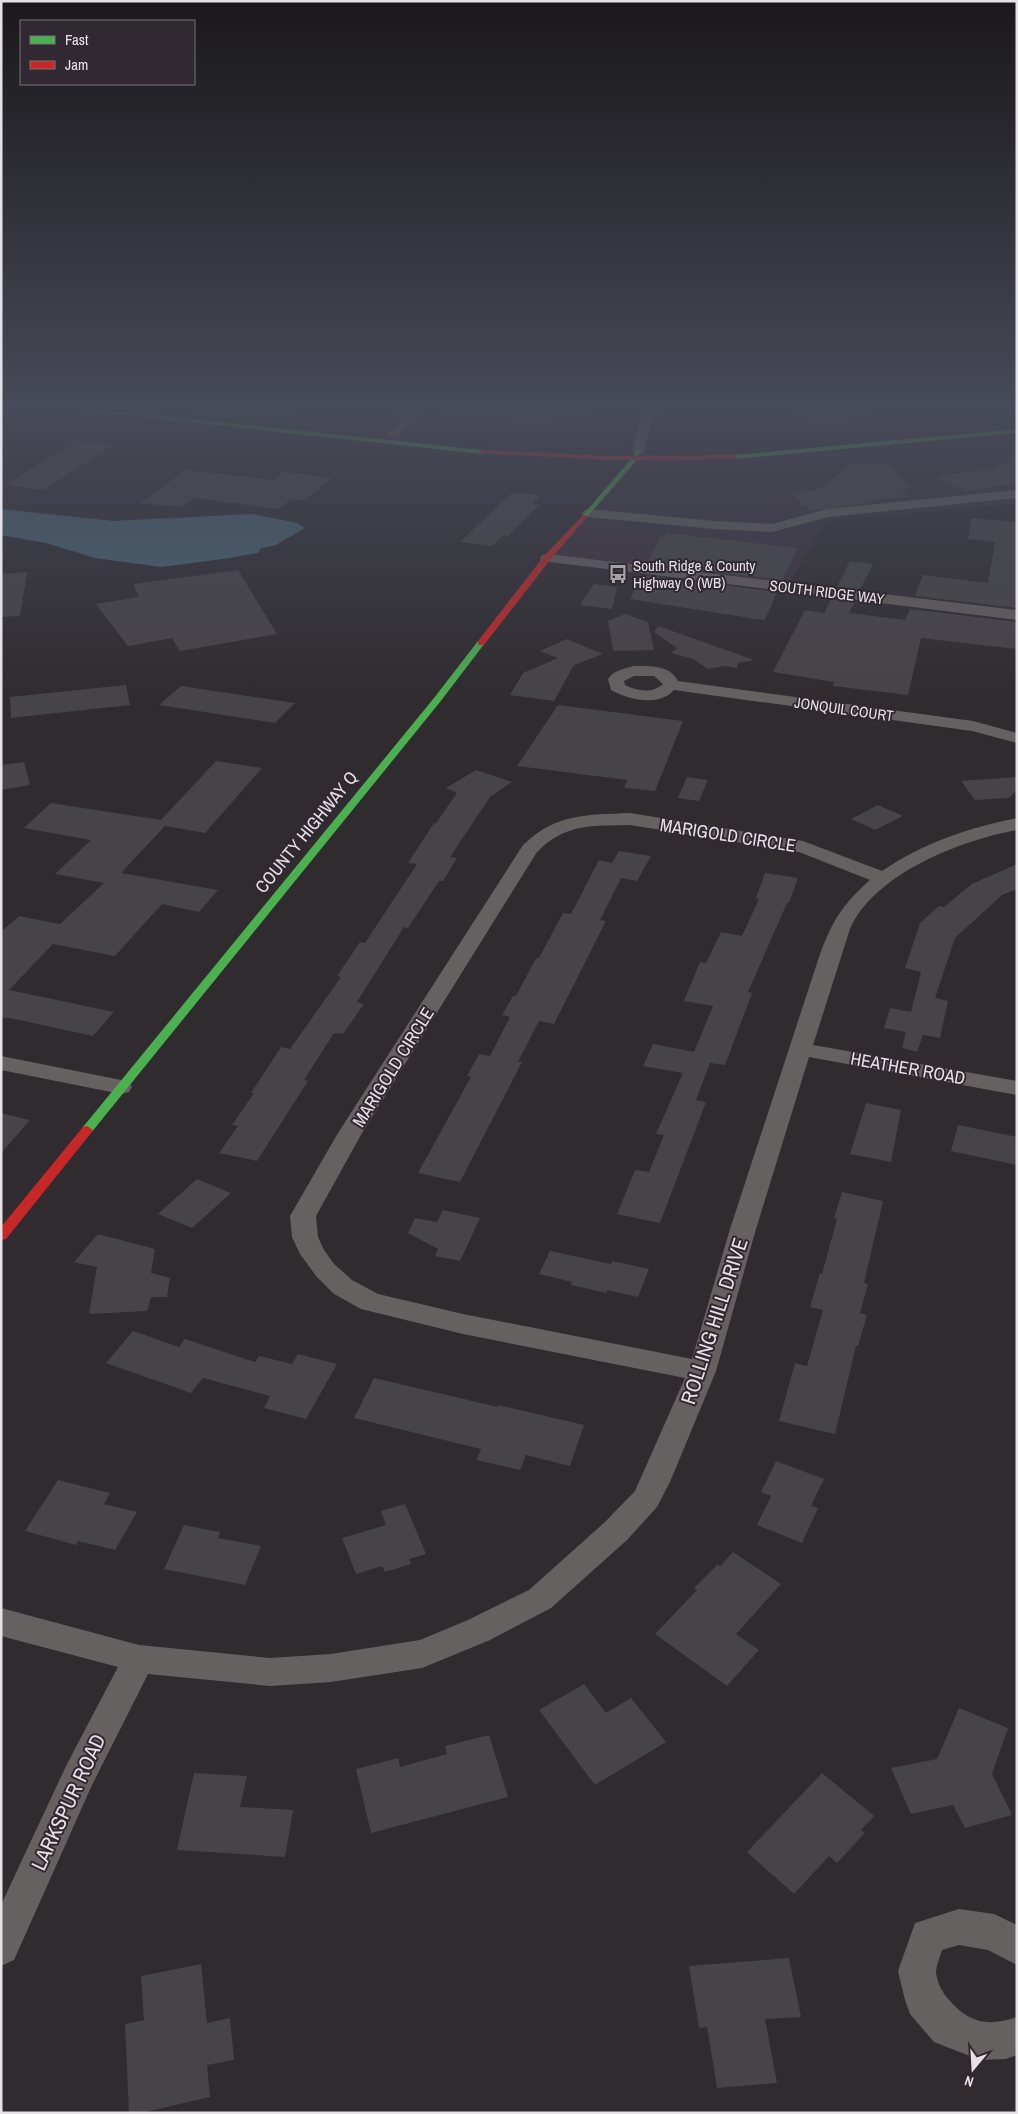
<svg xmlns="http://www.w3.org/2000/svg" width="1018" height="2114" font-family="'Archivo Narrow',sans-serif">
  <rect width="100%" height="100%" fill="#2f2b2f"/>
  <!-- built -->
  <g fill="#3b303b">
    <path d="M 441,406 L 535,406 L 641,417 L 626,441 L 604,447 L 533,444 L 393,434 L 413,415 L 430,416 Z"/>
    <path d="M 1017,435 L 1017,503 L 978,508 L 832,520 L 820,530 L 787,588 L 547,558 L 634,460 L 874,449 Z"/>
  </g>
  <!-- green -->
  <path fill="#415142" d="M 142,406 L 288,406 L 298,424 Z"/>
  <!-- water -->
  <path fill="#496574" d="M 1,509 L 113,521 L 252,514 L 297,523 L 305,528 L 276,545 L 261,548 L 258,553 L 223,559 L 161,567 L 95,558 L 46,543 L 1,535 Z"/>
  <!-- building -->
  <g fill="#474447">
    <path d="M 492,406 L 588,406 L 588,412 L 541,427 L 491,420 Z"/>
    <path d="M 784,406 L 873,406 L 874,421 L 811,426 Z"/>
    <path d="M 76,441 L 113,445 L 44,490 L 5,485 Z"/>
    <path d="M 1017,453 L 1017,483 L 965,492 L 937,477 L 986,469 L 992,472 Z"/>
    <path d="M 887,463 L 911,488 L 901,489 L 909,497 L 869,500 L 874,502 L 810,511 L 804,505 L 798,506 L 802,503 L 792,493 L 818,490 L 850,465 Z"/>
    <path d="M 186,470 L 273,480 L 284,472 L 332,478 L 304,501 L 291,499 L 279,509 L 194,498 L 181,507 L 140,503 Z"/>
    <path d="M 513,492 L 541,495 L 532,504 L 539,505 L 508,536 L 503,535 L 492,546 L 460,542 Z"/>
    <path d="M 971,518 L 1017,522 L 1017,608 L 915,596 L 923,575 L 988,583 L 995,542 L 968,539 Z"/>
    <path d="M 667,533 L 797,548 L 783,580 L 647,564 L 661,536 L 664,537 Z"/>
    <path d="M 850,561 L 873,564 L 860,589 L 837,587 Z"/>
    <path d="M 238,570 L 277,634 L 180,651 L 172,638 L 128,646 L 96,604 L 139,597 L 133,584 Z"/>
    <path d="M 27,572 L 20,616 L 1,617 L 1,574 Z"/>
    <path d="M 642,575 L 777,592 L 765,620 L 756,619 L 630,599 Z"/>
    <path d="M 594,584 L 617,587 L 612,609 L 580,605 Z"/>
    <path d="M 831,599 L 855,602 L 849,613 L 905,620 L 910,609 L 1017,622 L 1017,649 L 921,638 L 908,695 L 833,686 L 834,682 L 773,672 L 805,610 L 824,613 Z"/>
    <path d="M 625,614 L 648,622 L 654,650 L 613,651 L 608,621 Z"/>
    <path d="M 658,626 L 695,639 L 754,660 L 738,663 L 737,668 L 725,666 L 708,669 L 693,659 L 671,653 L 677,648 L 654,632 Z"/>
    <path d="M 567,639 L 603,654 L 574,665 L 554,701 L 510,695 L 523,673 L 558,658 L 540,651 Z"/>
    <path d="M 126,685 L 130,705 L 11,718 L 10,697 Z"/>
    <path d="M 181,686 L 295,703 L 275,723 L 159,705 Z"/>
    <path d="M 558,705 L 683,721 L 655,791 L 624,788 L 627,780 L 517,766 Z"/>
    <path d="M 216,761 L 262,768 L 205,833 L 165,826 L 121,873 L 218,890 L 199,912 L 162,904 L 115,956 L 53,944 L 9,990 L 114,1012 L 93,1036 L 10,1018 L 1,1018 L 1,932 L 19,916 L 60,924 L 104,883 L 55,874 L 91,840 L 24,828 L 51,803 L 161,820 Z"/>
    <path d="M 24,762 L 30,785 L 1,790 L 1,765 Z"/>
    <path d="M 476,770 L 512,782 L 490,797 L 450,857 L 457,858 L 443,881 L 439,881 L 408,928 L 404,927 L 357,1002 L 364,1004 L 343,1034 L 334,1033 L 304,1080 L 308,1081 L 257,1161 L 219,1153 L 238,1126 L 232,1125 L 254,1093 L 251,1093 L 281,1047 L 290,1049 L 341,977 L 337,976 L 360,942 L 365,943 L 417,864 L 408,863 L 434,823 L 436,823 L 457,793 L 446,788 Z"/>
    <path d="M 687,777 L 708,780 L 699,801 L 678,798 Z"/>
    <path d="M 1017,777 L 1017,790 L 1009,798 L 975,800 L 961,781 Z"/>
    <path d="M 878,805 L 903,816 L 875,830 L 851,819 Z"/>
    <path d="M 619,851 L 651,856 L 637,881 L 621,878 L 600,920 L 606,921 L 554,1024 L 539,1021 L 518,1062 L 522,1062 L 460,1182 L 418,1173 L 471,1077 L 467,1076 L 479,1054 L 490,1056 L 510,1017 L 502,1015 L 513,996 L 516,996 L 536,958 L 539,958 L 563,913 L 571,914 L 599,860 L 612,863 Z"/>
    <path d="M 1017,864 L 1017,889 L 1002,895 L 955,938 L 935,998 L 948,1001 L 940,1038 L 923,1035 L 917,1052 L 902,1048 L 906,1032 L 884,1028 L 890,1008 L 911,1012 L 921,972 L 905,968 L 920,923 L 939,906 L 944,907 L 972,884 Z"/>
    <path d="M 765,873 L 798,878 L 789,903 L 787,903 L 748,992 L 752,993 L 725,1065 L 710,1063 L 696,1100 L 706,1102 L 660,1223 L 617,1214 L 635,1170 L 649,1172 L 664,1135 L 656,1134 L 683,1073 L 643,1066 L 653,1044 L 694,1052 L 713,1006 L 684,1001 L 700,962 L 706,963 L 721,932 L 742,936 L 759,899 L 756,898 Z"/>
    <path d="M 866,1103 L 901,1110 L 891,1162 L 850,1154 Z"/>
    <path d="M 1,1113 L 30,1120 L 1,1153 Z"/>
    <path d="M 958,1125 L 1017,1137 L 1017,1165 L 951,1151 Z"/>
    <path d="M 197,1179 L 231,1193 L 192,1228 L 158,1214 Z"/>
    <path d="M 842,1192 L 883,1201 L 864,1283 L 868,1284 L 860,1313 L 867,1315 L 858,1346 L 856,1346 L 835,1434 L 779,1421 L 795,1363 L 807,1366 L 823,1310 L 810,1307 L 820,1273 L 822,1274 L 837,1219 L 834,1218 Z"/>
    <path d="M 443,1210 L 480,1218 L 460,1261 L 435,1256 L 438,1249 L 408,1233 L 415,1218 L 437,1222 Z"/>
    <path d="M 98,1234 L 155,1249 L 151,1273 L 170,1278 L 167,1297 L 151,1297 L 147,1311 L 89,1314 L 97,1267 L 74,1262 Z"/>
    <path d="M 550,1251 L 611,1264 L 612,1261 L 649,1269 L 638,1297 L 607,1290 L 607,1293 L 571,1285 L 572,1282 L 539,1274 Z"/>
    <path d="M 133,1331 L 179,1347 L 185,1339 L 255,1362 L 259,1356 L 292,1364 L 298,1354 L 337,1364 L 306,1419 L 264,1408 L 270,1396 L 203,1378 L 191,1393 L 106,1363 Z"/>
    <path d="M 374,1378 L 498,1407 L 498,1405 L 584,1425 L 570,1466 L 526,1455 L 520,1470 L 477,1460 L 481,1449 L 354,1418 Z"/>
    <path d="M 776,1461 L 824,1479 L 811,1506 L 818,1508 L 802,1543 L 757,1525 L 771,1496 L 761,1492 Z"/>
    <path d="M 58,1480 L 110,1493 L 104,1504 L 137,1512 L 115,1550 L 78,1541 L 76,1545 L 25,1531 Z"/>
    <path d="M 405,1504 L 426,1554 L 409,1559 L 411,1564 L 385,1572 L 382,1566 L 356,1574 L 342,1538 L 386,1525 L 381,1511 Z"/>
    <path d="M 184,1525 L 220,1532 L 218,1538 L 261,1546 L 245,1585 L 164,1569 Z"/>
    <path d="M 733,1552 L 781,1584 L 736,1634 L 759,1650 L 727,1686 L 655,1634 L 697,1590 L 694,1588 L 718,1564 L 720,1566 Z"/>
    <path d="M 584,1684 L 606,1713 L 631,1698 L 666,1742 L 595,1785 L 539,1710 Z"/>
    <path d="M 959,1708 L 1008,1728 L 992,1774 L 1012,1815 L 965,1828 L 953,1805 L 911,1814 L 891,1768 L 937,1759 Z"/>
    <path d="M 489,1735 L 508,1797 L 371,1833 L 356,1769 L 398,1758 L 400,1767 L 447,1754 L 445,1746 Z"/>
    <path d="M 194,1773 L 247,1776 L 240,1807 L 293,1810 L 285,1857 L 177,1850 Z"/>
    <path d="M 822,1773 L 874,1816 L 861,1830 L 865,1833 L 837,1863 L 829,1856 L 794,1894 L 747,1852 Z"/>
    <path d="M 789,1958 L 801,2017 L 765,2019 L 777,2083 L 717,2088 L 707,2027 L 699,2028 L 689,1966 Z"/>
    <path d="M 201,1964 L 207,2023 L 230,2018 L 234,2060 L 207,2065 L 210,2097 L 141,2113 L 129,2113 L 125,2024 L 144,2020 L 141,1976 Z"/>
  </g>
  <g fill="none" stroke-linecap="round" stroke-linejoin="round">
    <!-- street -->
    <g fill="#666161" fill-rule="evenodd">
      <path d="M 372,406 L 431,406 L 397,437 L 393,438 L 387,434 L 410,413 L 378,409 Z"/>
      <path d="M 651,406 L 663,406 L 650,425 L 644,451 L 642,454 L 634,454 L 632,451 L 638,425 Z"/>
      <path d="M 1017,490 L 1017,498 L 828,517 L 772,532 L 714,529 L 588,517 L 581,513 L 588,509 L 714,521 L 772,524 L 827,509 Z"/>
      <path d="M 547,554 L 1017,610 L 1017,620 L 542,561 L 540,558 L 542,555 Z"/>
      <path d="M 634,666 C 650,666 670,665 678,681 L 973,721 L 1017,733 L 1017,743 L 972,731 L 674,690 C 659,707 629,700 611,690 L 608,679 C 614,670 624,669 634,666 ZM 634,676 L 654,676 L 663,684 C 652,694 637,691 625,685 L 624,681 Z"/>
      <path d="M 630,813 L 803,841 L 882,871 C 923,843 968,828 1017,818 L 1017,830 C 961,840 874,874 850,929 L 813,1045 L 1017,1081 L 1017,1095 L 809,1057 L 756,1229 L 716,1371 L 670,1482 L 657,1507 L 627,1540 L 551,1608 L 490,1640 L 422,1668 L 331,1682 L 270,1686 L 148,1674 L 92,1785 L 14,1960 L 1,1966 L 1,1905 L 67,1764 L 118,1667 L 1,1636 L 1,1608 L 139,1645 L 270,1658 L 331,1654 L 420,1640 L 468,1620 L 529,1590 L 605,1522 L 635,1491 L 685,1378 L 463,1334 L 361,1309 L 334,1294 L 316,1276 L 300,1254 L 292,1237 L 290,1216 L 338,1133 L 523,845 C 556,813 588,815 630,813 ZM 630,825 L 799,852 L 870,880 C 842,905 833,920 820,954 L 730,1229 L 692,1359 L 463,1314 L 378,1294 L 352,1280 L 334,1264 L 324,1250 L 318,1237 L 316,1216 L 362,1133 L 537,852 C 566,823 592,826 630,825 Z"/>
      <path d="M 1,1056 L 121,1080 L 129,1082 L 132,1087 L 129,1092 L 121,1094 L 1,1070 Z"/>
      <path d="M 959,1909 L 994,1914 L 1017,1925 L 1017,1965 L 988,1950 L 959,1945 L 942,1950 C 940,1957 936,1966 936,1973 C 938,1985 942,1992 950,2001 C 969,2023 989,2027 1017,2017 L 1017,2055 L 1006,2059 L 980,2060 L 934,2042 L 910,2014 L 905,2000 L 898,1971 L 915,1923 Z"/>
    </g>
    <!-- fast -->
    <g fill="#4caf50" fill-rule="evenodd">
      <path d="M 53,406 L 71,406 L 482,450 L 485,452 L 482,454 L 56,408 Z"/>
      <path d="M 1017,429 L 1017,433 L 735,459 L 732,457 L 735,455 Z"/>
      <path d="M 636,450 L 641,451 L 636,461 L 587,517 L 583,517 L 583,515 L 631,459 Z"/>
      <path d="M 478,641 L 485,643 L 440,702 L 91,1133 L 83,1133 L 81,1130 L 83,1127 L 434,698 Z"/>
    </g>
    <!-- jam -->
    <g fill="#c62828" fill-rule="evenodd">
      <path d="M 482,450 L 608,456 L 735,455 L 738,457 L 735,459 L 608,460 L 480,453 L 479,452 Z"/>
      <path d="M 583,515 L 588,516 L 550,560 L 484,645 L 478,645 L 478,641 L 544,556 Z"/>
      <path d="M 87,1126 L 93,1130 L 91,1133 L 6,1239 L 1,1240 L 1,1227 L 83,1127 Z"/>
    </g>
  </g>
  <!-- sky -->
  <linearGradient id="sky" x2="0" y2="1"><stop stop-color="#1a181a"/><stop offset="0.58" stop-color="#474a58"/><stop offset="1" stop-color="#474a58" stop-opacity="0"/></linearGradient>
  <rect width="1018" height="702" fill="url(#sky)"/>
  <!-- icons -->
  <defs>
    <g id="bus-bare" transform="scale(1.5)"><path d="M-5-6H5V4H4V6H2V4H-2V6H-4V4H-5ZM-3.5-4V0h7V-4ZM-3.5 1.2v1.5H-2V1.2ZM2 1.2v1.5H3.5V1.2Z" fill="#a6a1a6" stroke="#312931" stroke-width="2.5" paint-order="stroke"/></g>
  </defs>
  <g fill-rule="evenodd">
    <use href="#bus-bare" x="618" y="574"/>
  </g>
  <g text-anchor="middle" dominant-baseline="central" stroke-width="4" stroke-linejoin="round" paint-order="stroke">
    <!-- far-poi labels -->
    <g font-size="15" fill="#e6e1e6" stroke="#312931" text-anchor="start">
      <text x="633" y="565">South Ridge &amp; County<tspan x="633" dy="17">Highway Q (WB)</tspan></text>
    </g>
    <!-- far-street labels -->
    <g font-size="15" fill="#e6e1e6" stroke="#312931">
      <text transform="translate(827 592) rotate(7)">SOUTH RIDGE WAY</text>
      <text transform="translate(844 709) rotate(8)">JONQUIL COURT</text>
    </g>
    <!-- street labels -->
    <g font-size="18" fill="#e6e1e6" stroke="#312931">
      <text transform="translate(306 832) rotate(-51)">COUNTY HIGHWAY Q</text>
      <text transform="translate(728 835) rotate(9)">MARIGOLD CIRCLE</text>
      <text transform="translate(393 1067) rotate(-58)">MARIGOLD CIRCLE</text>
      <text transform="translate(908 1068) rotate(10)">HEATHER ROAD</text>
    </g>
    <!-- near-street labels -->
    <g font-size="21" fill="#e6e1e6" stroke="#312931">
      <text transform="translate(714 1321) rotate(-72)">ROLLING HILL DRIVE</text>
      <text transform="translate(68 1802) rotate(-65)">LARKSPUR ROAD</text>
    </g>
  </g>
  <!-- border -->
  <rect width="1018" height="2114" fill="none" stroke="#e6e1e6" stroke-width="5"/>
  <!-- legend -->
  <rect x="20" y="20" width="175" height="65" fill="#312931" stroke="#797379"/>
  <rect x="30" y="36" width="25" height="8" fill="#4caf50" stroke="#797379"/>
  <text x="65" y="45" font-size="15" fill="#e6e1e6">Fast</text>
  <rect x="30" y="61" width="25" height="8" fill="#c62828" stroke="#797379"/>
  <text x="65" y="70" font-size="15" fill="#e6e1e6">Jam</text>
  <!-- north arrow -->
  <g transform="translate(973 2069) rotate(198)" stroke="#312931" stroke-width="4" paint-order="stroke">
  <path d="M0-4L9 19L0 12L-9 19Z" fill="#e6e1e6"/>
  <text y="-8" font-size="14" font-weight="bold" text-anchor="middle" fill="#e6e1e6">N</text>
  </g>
</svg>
